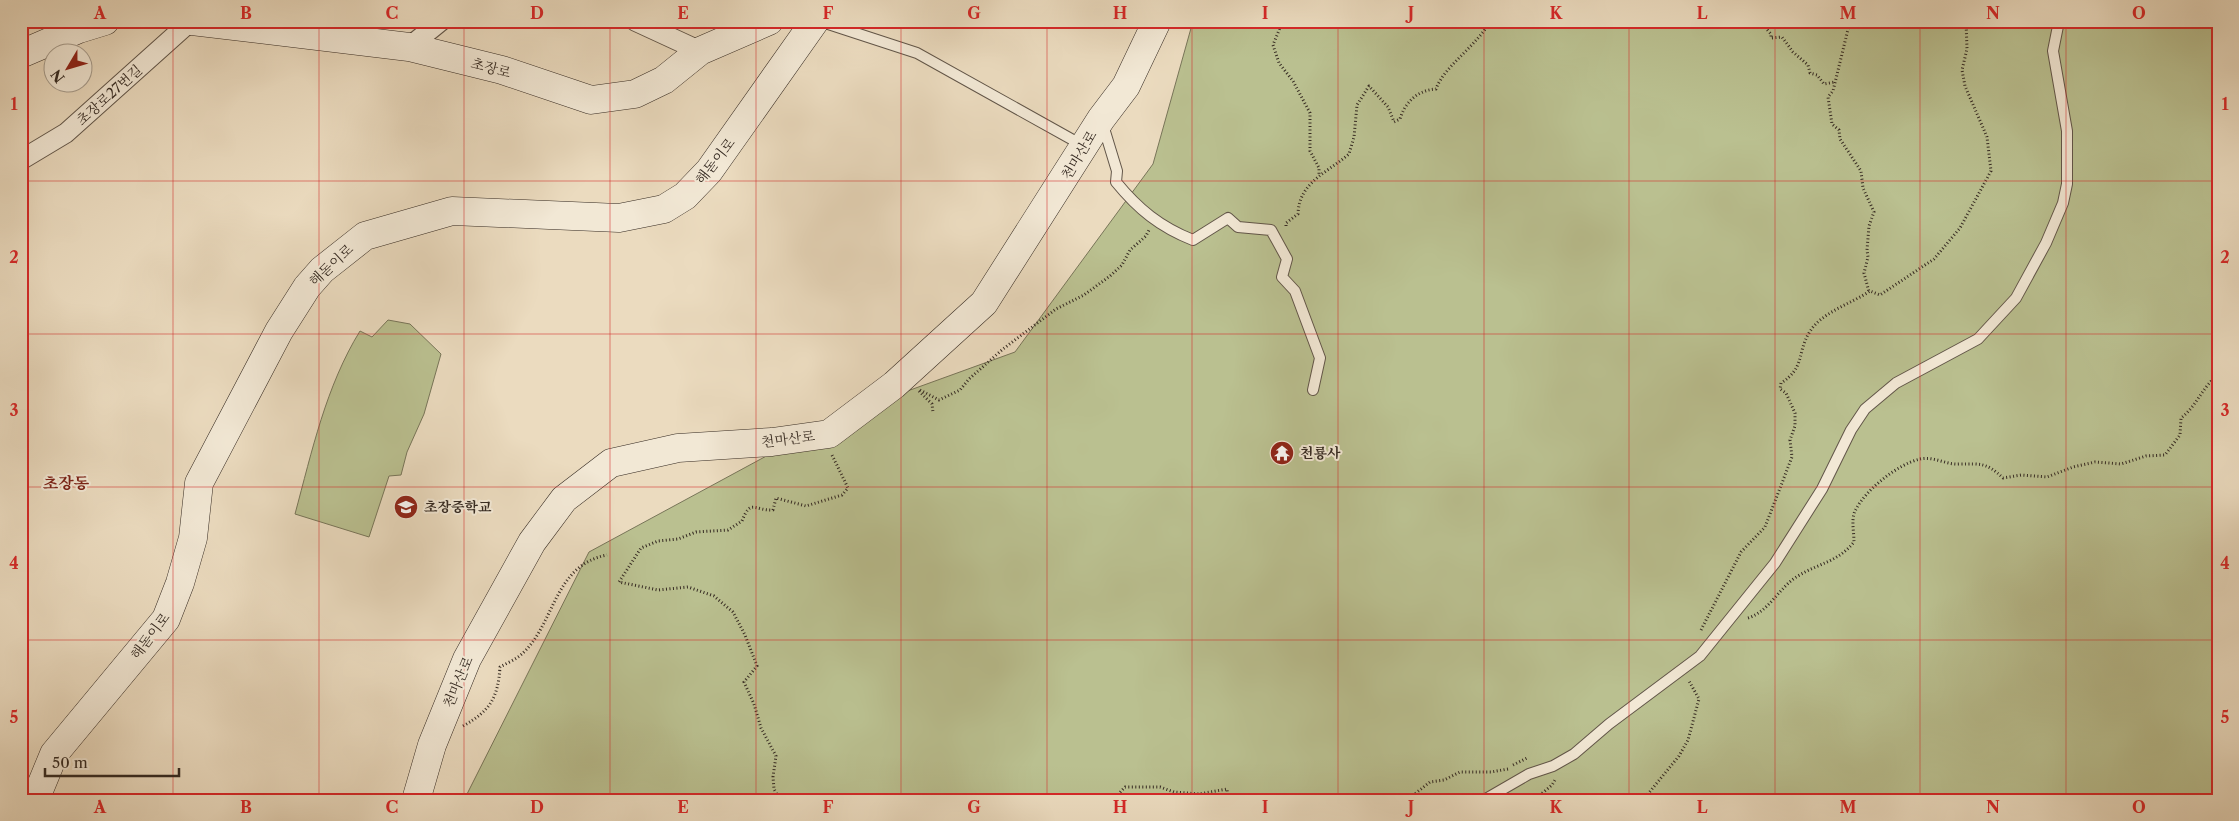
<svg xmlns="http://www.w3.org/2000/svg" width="2239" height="821" font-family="'Libre Caslon Text','Noto Serif KR',serif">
  <rect width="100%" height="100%" fill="#ebdbbf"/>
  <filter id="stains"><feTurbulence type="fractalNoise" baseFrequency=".004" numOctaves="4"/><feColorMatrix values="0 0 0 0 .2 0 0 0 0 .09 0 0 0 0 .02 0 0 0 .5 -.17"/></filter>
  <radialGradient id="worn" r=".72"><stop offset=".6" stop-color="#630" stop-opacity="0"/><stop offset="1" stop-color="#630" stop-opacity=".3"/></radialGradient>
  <!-- green -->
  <g fill="#bac090" stroke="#787559">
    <path d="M 1193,21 L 2218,21 L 2218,800 L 464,800 L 589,552 L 844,414 L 1015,352 L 1153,164 Z"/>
    <path d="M 388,320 L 410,324 L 441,354 L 424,414 L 407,452 L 401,475 L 389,476 L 369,537 L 295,514 C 312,451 326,386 360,331 L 372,337 Z"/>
  </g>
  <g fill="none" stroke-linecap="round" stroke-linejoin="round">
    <!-- lane casing -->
    <g stroke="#625649" stroke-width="12">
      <g id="lane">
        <path d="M 819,21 L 917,53 L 1082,145"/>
        <path d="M 1103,125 L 1117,171 L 1116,182 C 1138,209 1160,227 1193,240 L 1228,218 L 1238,227 L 1271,230 L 1287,259 L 1282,277 L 1295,291 L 1320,358 L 1313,390"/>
        <path d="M 1484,800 L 1529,774 L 1553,766 L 1574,754 L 1609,724 L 1700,656 L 1775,563 L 1822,489 L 1851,430 L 1865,409 L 1896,383 L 1978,339 L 2016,298 L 2046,243 L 2063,203 L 2067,184 L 2067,131 L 2053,51 L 2059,21"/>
      </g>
    </g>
    <!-- street casing -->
    <g stroke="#625649" stroke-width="21">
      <g id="street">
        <path d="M 635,21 L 700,51"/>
        <path d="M 409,47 L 441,21"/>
        <path d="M 21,160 L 66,133 L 191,21"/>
      </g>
    </g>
    <!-- secondary casing -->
    <g stroke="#352a22" stroke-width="29">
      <g id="secondary">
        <path d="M 192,21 L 409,47 L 502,70 L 591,100 L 635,94 L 664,80 L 700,51 L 769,21"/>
        <path d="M 21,54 L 79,29 L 105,21"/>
        <path d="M 35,800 L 54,754 L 166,619 L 180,583 L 193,538 L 199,483 L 279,331 L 307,287 L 322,270 L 365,236 L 452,211 L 619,218 L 664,209 L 685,196 L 709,171 L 815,21"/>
        <path d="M 416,800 L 432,745 L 467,659 L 532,542 L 564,499 L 611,463 L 678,448 L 772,442 L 829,434 L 894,385 L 984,303 L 1101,119 L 1126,86 L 1157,21"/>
      </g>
    </g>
    <!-- path -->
    <g stroke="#352a22" stroke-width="3" stroke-dasharray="1 2.5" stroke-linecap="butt">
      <path d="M 1295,21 L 1280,28 L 1273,45 L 1279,63 L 1293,81 L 1310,113 L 1310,151 L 1319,168 L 1319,174"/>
      <path d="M 1749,21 L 1763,25 L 1771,34 L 1771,38 L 1782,37 L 1793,52 L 1808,65 L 1810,73 L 1817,75 L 1824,84 L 1835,82"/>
      <path d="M 1850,21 L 1833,91 L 1828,97 L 1832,124 L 1839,130 L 1840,139 L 1861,171 L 1863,188 L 1874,212 L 1869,226 L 1867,250 L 1868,257 L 1864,273 L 1869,292"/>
      <path d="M 1286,226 L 1286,223 L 1298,214 C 1299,182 1327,173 1349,154 L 1354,137 L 1357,105 L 1369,86 L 1388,107 L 1394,122 L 1400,119 C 1405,102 1418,90 1436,89 C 1444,66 1478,45 1490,21"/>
      <path d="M 920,390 L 939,400 L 960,390 L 969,379 L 1003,349 L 1056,309 L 1084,295 L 1110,276 L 1122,265 L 1130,250 L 1146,236 L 1149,230"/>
      <path d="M 919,391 L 932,404 L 933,412"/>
      <path d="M 1748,618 C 1770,611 1779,587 1798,576 C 1819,563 1838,562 1854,542 C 1854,532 1851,520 1855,511 C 1865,490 1898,464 1920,459 C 1934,456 1946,465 1959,464 C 1981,464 1986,462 2003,478 L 2021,475 L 2047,477 L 2073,467 L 2095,462 L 2121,464 L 2146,456 L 2165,455 L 2180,435 L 2181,418 C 2197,406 2202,387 2218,375"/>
      <path d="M 1701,630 L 1741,552 L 1765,527 L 1792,457 L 1790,440 L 1795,426 L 1795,413 L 1786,393 L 1780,389 L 1781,383 C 1805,368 1797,353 1809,333 C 1821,312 1851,304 1870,291 L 1880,295 L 1934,259 L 1960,228 L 1991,171 L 1987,137 L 1965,86 L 1962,70 L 1967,49 L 1966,21"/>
      <path d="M 463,726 C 490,711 498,698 500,667 C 507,663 517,659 523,653 C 555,623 554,565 607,555"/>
      <path d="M 1513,765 L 1527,758"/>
      <path d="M 780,800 L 774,789 L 773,777 L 776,756 L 761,728 L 754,704 L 744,682 L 757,666 L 745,635 L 733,612 L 714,596 L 688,587 L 658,590 L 619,582 L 641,548 L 658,541 L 678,539 L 696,532 L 728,530 L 742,521 C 751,498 754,511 773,510 L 776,498 L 806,506 L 842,495 L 848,488 L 832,455"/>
      <path d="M 1113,800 L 1125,787 L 1160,787 L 1174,792 L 1199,794 L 1227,789 L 1228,800"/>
      <path d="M 1407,800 L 1430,782 L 1444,780 L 1460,772 L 1491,772 L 1508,769"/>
      <path d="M 1534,800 L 1552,785 L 1555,780"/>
      <path d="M 1643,800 L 1679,756 L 1688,740 L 1699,699 L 1689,681"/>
    </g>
    <!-- lane -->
    <use href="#lane" stroke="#f2e8d5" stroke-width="10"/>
    <!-- street -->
    <use href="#street" stroke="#f2e8d5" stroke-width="19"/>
    <!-- secondary -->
    <use href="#secondary" stroke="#f2e8d5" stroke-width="28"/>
  </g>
  <!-- grid -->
  <path fill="none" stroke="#d62828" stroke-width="1" stroke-opacity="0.55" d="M 173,21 L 173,800M 319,21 L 319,800M 464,21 L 464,800M 610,21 L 610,800M 756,21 L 756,800M 901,21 L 901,800M 1047,21 L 1047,800M 1192,21 L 1192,800M 1338,21 L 1338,800M 1484,21 L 1484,800M 1629,21 L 1629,800M 1775,21 L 1775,800M 1920,21 L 1920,800M 2066,21 L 2066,800M 21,181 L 2218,181M 21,334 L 2218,334M 21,487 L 2218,487M 21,640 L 2218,640"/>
  <!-- icons -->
  <defs>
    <g id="temple-disc" transform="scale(1.25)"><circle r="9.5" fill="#8f2418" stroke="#f2e8d5"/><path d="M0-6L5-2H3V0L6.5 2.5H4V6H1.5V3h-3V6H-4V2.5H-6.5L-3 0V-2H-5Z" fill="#fff"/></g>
    <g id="school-disc" transform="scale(1.25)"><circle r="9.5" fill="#8f2418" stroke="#f2e8d5"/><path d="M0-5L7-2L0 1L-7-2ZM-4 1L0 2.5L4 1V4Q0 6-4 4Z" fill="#fff"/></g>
  </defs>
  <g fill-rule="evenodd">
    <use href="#temple-disc" x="1282" y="453"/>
    <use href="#school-disc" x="406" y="507"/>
  </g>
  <g text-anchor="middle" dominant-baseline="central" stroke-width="4" stroke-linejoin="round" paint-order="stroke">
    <!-- street labels -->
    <g font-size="14" fill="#352a22" stroke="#f2e8d5">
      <text transform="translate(491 68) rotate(15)">초장로</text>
      <text transform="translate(109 95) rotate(-42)">초장로27번길</text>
      <text transform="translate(1079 155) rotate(-59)">천마산로</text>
      <text transform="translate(715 161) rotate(-52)">해돋이로</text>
      <text transform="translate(331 265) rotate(-43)">해돋이로</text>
      <text transform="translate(788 439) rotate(-7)">천마산로</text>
      <text transform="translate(150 636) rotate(-53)">해돋이로</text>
      <text transform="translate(458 682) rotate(-67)">천마산로</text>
    </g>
    <!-- poi labels -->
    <g font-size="14" font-weight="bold" fill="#352a22" stroke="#f2e8d5" text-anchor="start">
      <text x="1300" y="453">천룡사</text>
      <text x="424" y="507">초장중학교</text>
    </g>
    <!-- quarter labels -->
    <g font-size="16" font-weight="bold" fill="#7a1f14" stroke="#f2e8d5">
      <text x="66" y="483">초장동</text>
    </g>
  </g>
  <!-- margin -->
  <rect width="2239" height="821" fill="none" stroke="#ebdbbf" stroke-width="55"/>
  <!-- north arrow -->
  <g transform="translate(68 68) rotate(232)"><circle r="24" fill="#f2e8d5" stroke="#a69c8d"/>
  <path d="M0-4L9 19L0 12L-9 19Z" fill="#8f2418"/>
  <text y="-8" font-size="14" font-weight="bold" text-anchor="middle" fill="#352a22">N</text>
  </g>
  <!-- scale -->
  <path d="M45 768v8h134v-8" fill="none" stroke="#352a22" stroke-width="2.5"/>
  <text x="52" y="768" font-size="15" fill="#352a22" stroke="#f2e8d5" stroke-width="4" paint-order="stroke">50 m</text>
  <rect x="28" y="28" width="2184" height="766" fill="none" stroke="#d62828" stroke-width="2"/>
  <g font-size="16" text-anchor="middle" font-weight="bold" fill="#d62828">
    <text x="100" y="19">A</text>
    <text x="246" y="19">B</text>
    <text x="392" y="19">C</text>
    <text x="537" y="19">D</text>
    <text x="683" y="19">E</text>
    <text x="828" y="19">F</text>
    <text x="974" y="19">G</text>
    <text x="1120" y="19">H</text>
    <text x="1265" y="19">I</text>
    <text x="1411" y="19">J</text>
    <text x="1556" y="19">K</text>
    <text x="1702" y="19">L</text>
    <text x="1848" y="19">M</text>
    <text x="1993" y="19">N</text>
    <text x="2139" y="19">O</text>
    <text x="14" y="110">1</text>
    <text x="2225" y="110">1</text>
    <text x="14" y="263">2</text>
    <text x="2225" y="263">2</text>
    <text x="14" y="416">3</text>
    <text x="2225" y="416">3</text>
    <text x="14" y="569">4</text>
    <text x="2225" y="569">4</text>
    <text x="14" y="723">5</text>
    <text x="2225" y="723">5</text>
    <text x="100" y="813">A</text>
    <text x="246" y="813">B</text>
    <text x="392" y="813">C</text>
    <text x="537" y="813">D</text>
    <text x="683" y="813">E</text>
    <text x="828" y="813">F</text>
    <text x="974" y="813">G</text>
    <text x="1120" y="813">H</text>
    <text x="1265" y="813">I</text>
    <text x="1411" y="813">J</text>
    <text x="1556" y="813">K</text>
    <text x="1702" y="813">L</text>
    <text x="1848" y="813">M</text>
    <text x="1993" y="813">N</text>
    <text x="2139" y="813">O</text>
  </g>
  <rect width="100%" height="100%" filter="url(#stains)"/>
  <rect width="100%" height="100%" fill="url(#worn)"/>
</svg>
